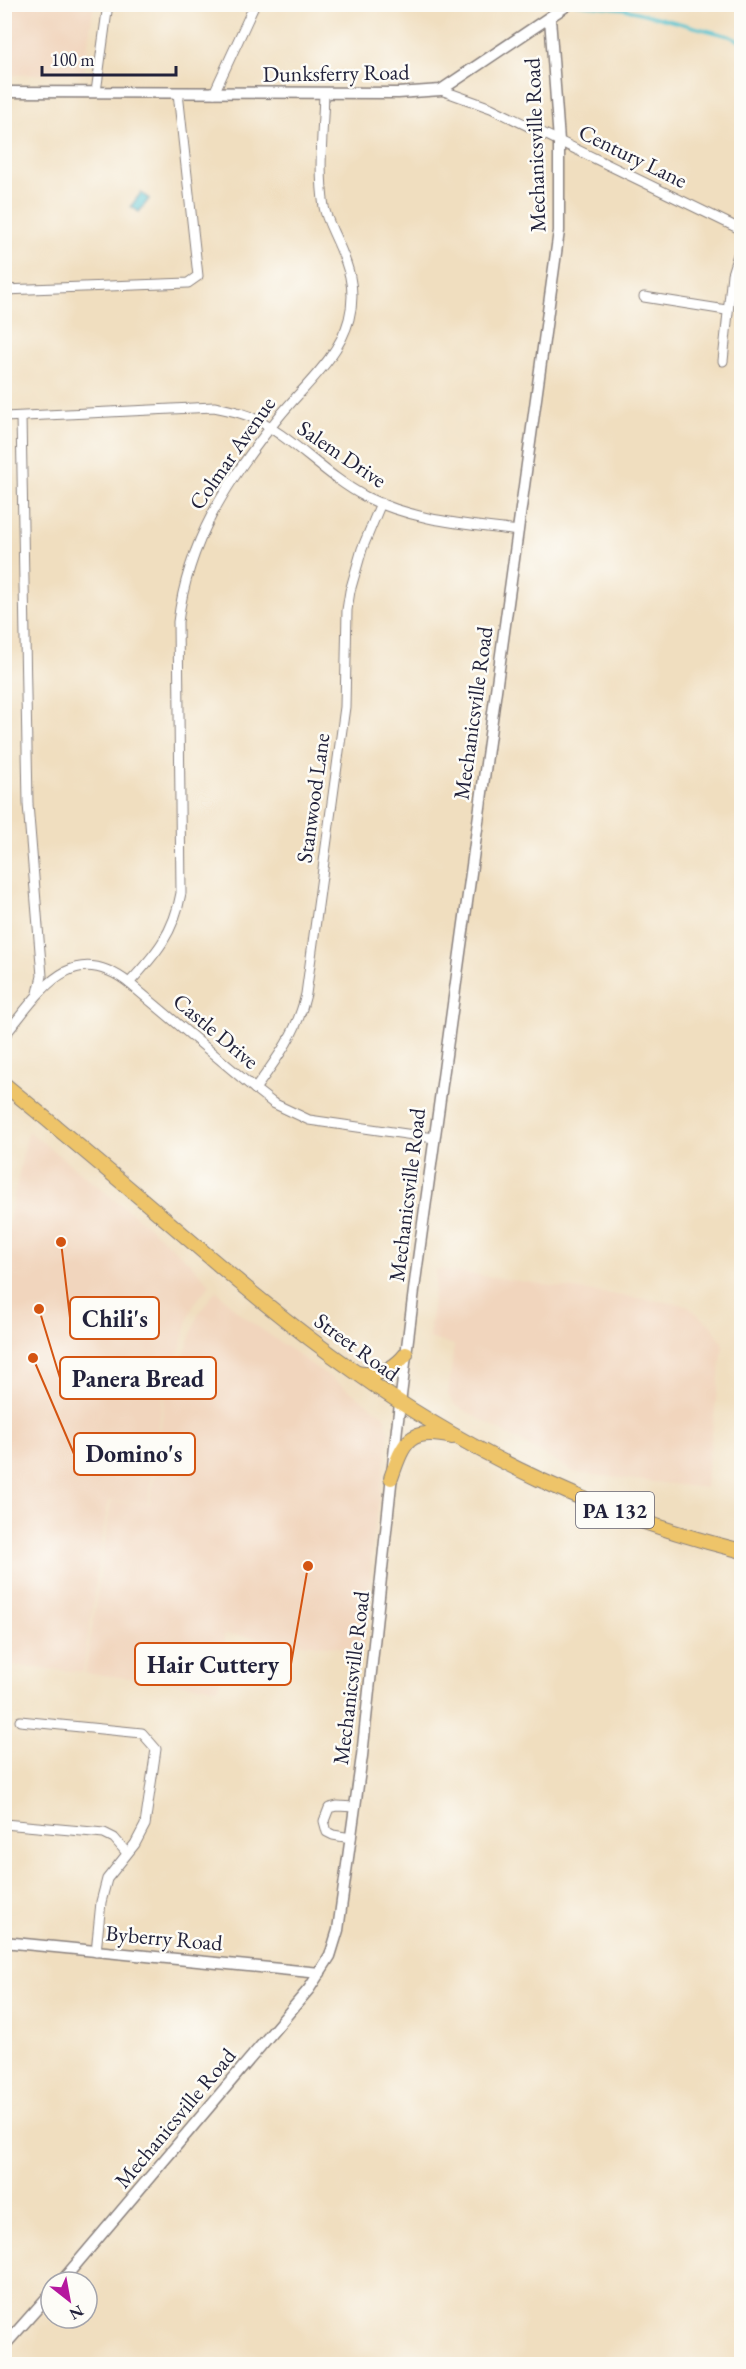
<svg xmlns="http://www.w3.org/2000/svg" width="746" height="2369" font-family="'EB Garamond',serif">
  <rect width="100%" height="100%" fill="#fdfcf7"/>
  <filter id="ink" filterUnits="userSpaceOnUse"><feTurbulence type="fractalNoise" baseFrequency=".0167" numOctaves="2"/><feDisplacementMap in="SourceGraphic" scale="12" xChannelSelector="R" yChannelSelector="G"/><feConvolveMatrix kernelMatrix="1 2 1 2 8 2 1 2 1" color-interpolation-filters="sRGB"/></filter>
  <filter id="wash" filterUnits="userSpaceOnUse"><feTurbulence type="fractalNoise" baseFrequency=".008" numOctaves="4" result="noise"/><feDisplacementMap in="SourceGraphic" scale="24" xChannelSelector="R" yChannelSelector="G"/><feGaussianBlur stdDeviation="1.35" result="paint"/><feColorMatrix in="noise" values="0 0 0 0 0 0 0 0 0 0 0 0 0 0 0 0 0 1.4 0 .05"/><feComposite in="paint" operator="in"/></filter>
  <g filter="url(#wash)">
    <rect width="100%" height="100%" fill="#f0debf"/>
    <!-- built -->
    <g fill="#f1d5bd">
      <path d="M 4,5 L 94,5 L 83,74 L 5,75 Z"/>
      <path d="M 28,1131 L 148,1226 L 188,1261 L 210,1284 L 194,1304 L 187,1323 L 182,1345 L 164,1390 L 148,1503 L 108,1501 L 83,1672 L 5,1665 L 4,1269 L 9,1220 Z"/>
      <path d="M 436,1269 L 686,1305 L 712,1326 L 723,1345 L 705,1488 L 576,1473 L 455,1405 L 448,1395 L 454,1345 L 429,1338 Z"/>
      <path d="M 216,1290 L 241,1315 L 384,1415 L 389,1431 L 387,1450 L 372,1545 L 369,1611 L 363,1650 L 225,1634 L 219,1688 L 85,1673 L 111,1502 L 150,1504 L 166,1389 L 177,1375 L 198,1315 Z"/>
    </g>
    <!-- water -->
    <path fill="#58c4d1" stroke="#3d7386" stroke-width="1.5" d="M 141,193 L 149,199 L 139,212 L 131,206 Z"/>
    <g fill="none" stroke-linecap="round" stroke-linejoin="round">
      <!-- stream -->
      <path stroke="#58c4d1" stroke-width="3" d="M 576,4 L 625,9 L 729,36 L 742,42"/>
    </g>
  </g>
  <g filter="url(#ink)">
    <g fill="none" stroke-linecap="round" stroke-linejoin="round">
      <!-- minor casing -->
      <g stroke="#89807d" stroke-width="11">
        <g id="minor">
          <path d="M 441,90 L 491,108 L 742,230"/>
          <path d="M 96,92 L 108,4"/>
          <path d="M 214,93 L 255,4"/>
          <path d="M 4,290 L 188,283 L 198,276 L 178,93"/>
          <path d="M 644,297 L 726,310"/>
          <path d="M 723,361 L 732,274 L 742,242"/>
          <path d="M 4,417 L 214,407 C 225,409 238,412 249,416 C 291,435 325,476 366,497 C 414,521 466,524 518,531"/>
          <path d="M 21,417 L 28,804 L 42,976 L 38,993"/>
          <path d="M 129,983 C 156,954 174,933 181,893 L 178,622 C 188,541 227,481 278,418 C 302,388 339,358 349,319 C 357,288 348,264 335,236 C 331,227 326,217 324,207 C 318,170 323,130 324,93"/>
          <path d="M 4,1036 C 39,995 69,937 129,983 L 255,1089 L 273,1103 L 309,1120 L 434,1138"/>
          <path d="M 255,1089 C 277,1059 298,1031 306,994 L 345,707 L 347,610 L 350,591 L 362,549 L 381,503"/>
          <path d="M 20,1721 L 142,1733 L 156,1749 L 145,1825 L 135,1844 L 107,1879 L 101,1902 L 96,1952"/>
          <path d="M 4,1824 L 104,1833 L 114,1838 L 127,1853"/>
          <path d="M 351,1838 L 333,1835 L 327,1832 L 324,1821 L 329,1808 L 337,1806 L 355,1807"/>
        </g>
      </g>
      <!-- tertiary casing -->
      <g stroke="#89807d" stroke-width="13">
        <g id="tertiary">
          <path d="M 4,92 L 398,93 L 441,90 L 569,4"/>
          <path d="M 4,1942 L 320,1973"/>
          <path d="M 61,2282 L 309,1989 L 330,1956 L 338,1930 L 362,1756 L 397,1428 L 416,1274 L 559,231 L 559,141 L 550,18"/>
          <path d="M 4,2346 L 51,2293"/>
        </g>
      </g>
      <!-- primary casing -->
      <g stroke="#89807d" stroke-width="16">
        <g id="primary">
          <path d="M 4,1084 C 60,1130 116,1177 171,1224 C 230,1275 290,1326 354,1371 C 470,1454 603,1517 742,1551"/>
          <path d="M 358,1373 C 377,1377 394,1369 406,1354"/>
          <path d="M 391,1478 C 404,1441 409,1427 452,1437"/>
        </g>
      </g>
      <!-- minor -->
      <use href="#minor" stroke="#fff" stroke-width="9"/>
      <!-- tertiary -->
      <use href="#tertiary" stroke="#fff" stroke-width="10"/>
      <!-- primary -->
      <use href="#primary" stroke="#eec469" stroke-width="14"/>
    </g>
  </g>
  <g text-anchor="middle" dominant-baseline="central" stroke-width="5" stroke-linejoin="round" paint-order="stroke">
    <!-- shield labels -->
    <rect fill="#fdfcf7" stroke="#646373" stroke-width="1.5" x="576" y="1492" width="78" height="36" rx="4.5"/>
    <g font-size="21" font-weight="bold" fill="#22223b">
      <text x="615" y="1510">PA 132</text>
    </g>
    <!-- street labels -->
    <g font-size="22" fill="#22223b" stroke="#fdfcf7">
      <text transform="translate(336 73) rotate(-1)">Dunksferry Road</text>
      <text transform="translate(535 145) rotate(-92)">Mechanicsville Road</text>
      <text transform="translate(633 156) rotate(26)">Century Lane</text>
      <text transform="translate(232 453) rotate(-55)">Colmar Avenue</text>
      <text transform="translate(342 454) rotate(34)">Salem Drive</text>
      <text transform="translate(473 713) rotate(-82)">Mechanicsville Road</text>
      <text transform="translate(313 798) rotate(-82)">Stanwood Lane</text>
      <text transform="translate(216 1031) rotate(40)">Castle Drive</text>
      <text transform="translate(407 1195) rotate(-83)">Mechanicsville Road</text>
      <text transform="translate(357 1347) rotate(36)">Street Road</text>
      <text transform="translate(351 1678) rotate(-83)">Mechanicsville Road</text>
      <text transform="translate(164 1938) rotate(5)">Byberry Road</text>
      <text transform="translate(175 2118) rotate(-50)">Mechanicsville Road</text>
    </g>
  </g>
  <!-- callouts -->
  <path fill="none" stroke="#d45411" stroke-width="2" d="M61 1242L70 1318M39 1309L60 1378M33 1358L74 1454M308 1566L291 1664"/>
  <g fill="#d45411" stroke="#fdfcf7" stroke-width="2">
    <circle cx="61" cy="1242" r="6"/>
    <circle cx="39" cy="1309" r="6"/>
    <circle cx="33" cy="1358" r="6"/>
    <circle cx="308" cy="1566" r="6"/>
  </g>
  <g fill="#fdfcf7" stroke="#d45411" stroke-width="2">
    <rect x="70" y="1297" width="89" height="42" rx="6"/>
    <rect x="60" y="1357" width="156" height="42" rx="6"/>
    <rect x="74" y="1433" width="121" height="42" rx="6"/>
    <rect x="135" y="1643" width="156" height="42" rx="6"/>
  </g>
  <g font-size="24" text-anchor="middle" font-weight="bold" fill="#22223b">
    <text x="115" y="1327">Chili's</text>
    <text x="138" y="1387">Panera Bread</text>
    <text x="134" y="1462">Domino's</text>
    <text x="213" y="1673">Hair Cuttery</text>
  </g>
  <!-- margin -->
  <rect width="746" height="2369" fill="none" stroke="#fdfcf7" stroke-width="24"/>
  <!-- north arrow -->
  <g transform="translate(69 2300) rotate(149)"><circle r="28" fill="#fdfcf7" stroke="#a5a5ac" stroke-width="1.5"/>
  <path d="M0-4.5L10 22L0 15L-10 22Z" fill="#b5179e"/>
  <text y="-9" font-size="16" font-weight="bold" text-anchor="middle" fill="#22223b">N</text>
  </g>
  <!-- scale -->
  <path d="M42 66v9h134v-9" fill="none" stroke="#22223b" stroke-width="3"/>
  <text x="51" y="66" font-size="18" fill="#22223b" stroke="#fdfcf7" stroke-width="4.5" paint-order="stroke">100 m</text>
</svg>
